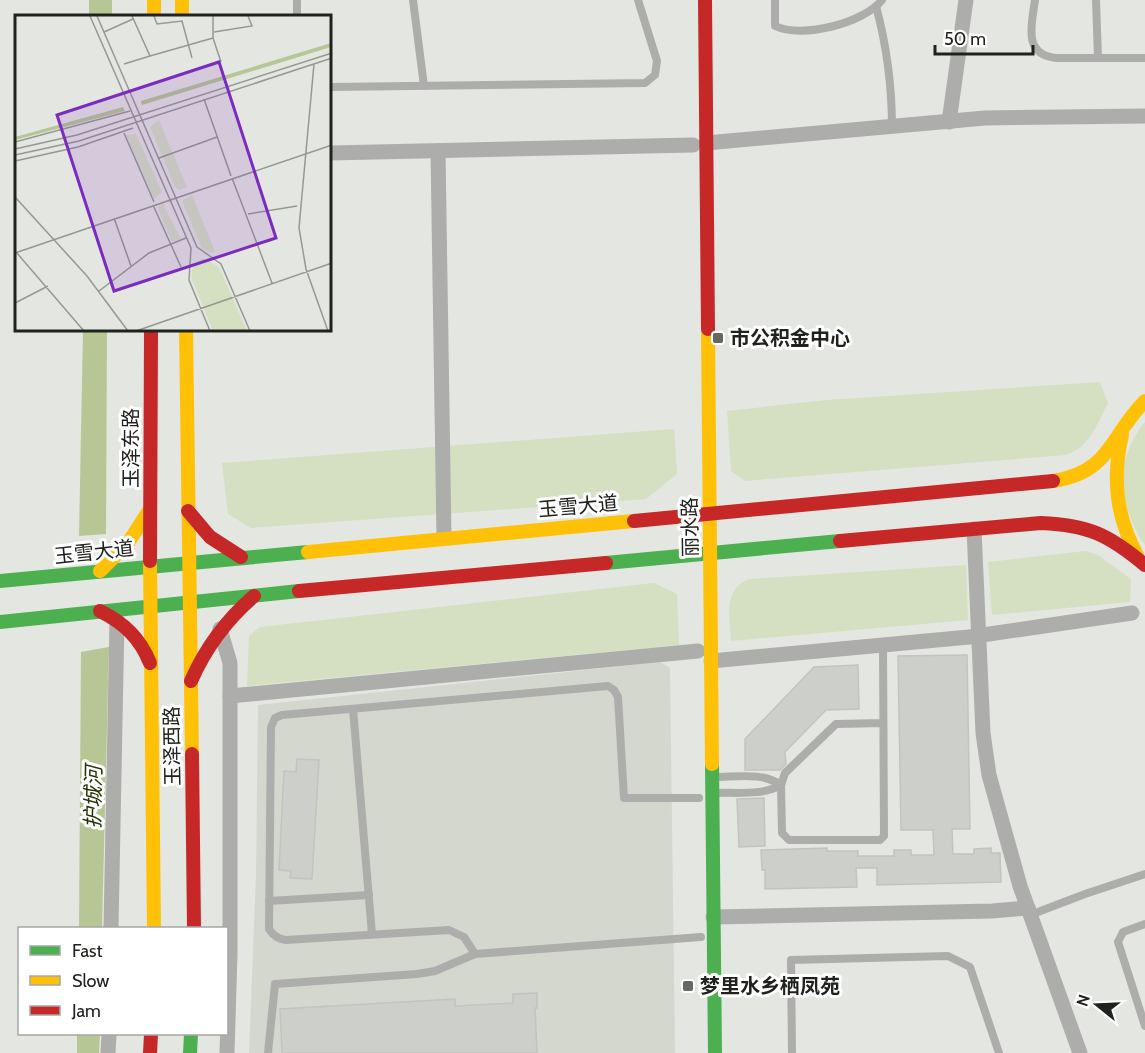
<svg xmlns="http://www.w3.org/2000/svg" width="1145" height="1053" font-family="Cabin,'Noto Sans SC',sans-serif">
  <rect width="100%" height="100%" fill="#e4e6e1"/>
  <!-- built -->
  <path fill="#d4d7cd" d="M 660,662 L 670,668 L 675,1053 L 249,1053 L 256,875 L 258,705 Z"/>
  <!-- green -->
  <g fill="#d5e0c2">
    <path d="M 1100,382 L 1108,403 C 1097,424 1090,447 1066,455 L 745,481 L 731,471 L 727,411 L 826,400 Z"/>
    <path d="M 1145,422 L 1145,545 C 1134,532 1123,500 1122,483 C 1120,465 1133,436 1145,422 Z"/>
    <path d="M 674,429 L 677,474 L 646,499 L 251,528 L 228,514 L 222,463 Z"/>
    <path d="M 1086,551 L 1098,555 L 1131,579 L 1130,602 L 992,615 L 988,562 Z"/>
    <path d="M 966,565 L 968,620 L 731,641 C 730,618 722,590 749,579 Z"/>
    <path d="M 654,583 L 677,594 L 679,645 L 247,686 L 249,636 L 260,627 Z"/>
  </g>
  <!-- water -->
  <g fill="#b6c795">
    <rect x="89" y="0" width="23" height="16"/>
    <path d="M 83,330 L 107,330 L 106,534 L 79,536 Z"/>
    <path d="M 109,647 L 102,928 L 79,928 L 81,652 Z"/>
    <path d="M 77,1034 L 100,1034 L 99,1053 L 77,1053 Z"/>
  </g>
  <!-- building -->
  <g fill="#cdcfca" stroke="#c2c4c0" stroke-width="1.5">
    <path d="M 967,655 L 970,829 L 952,829 L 953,854 L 974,854 L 974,849 L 991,848 L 991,853 L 1000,853 L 1001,882 L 877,885 L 877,868 L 856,868 L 857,887 L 765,889 L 765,870 L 762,870 L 761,850 L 827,848 L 827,851 L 858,851 L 858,856 L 894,856 L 894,850 L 911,850 L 911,855 L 934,855 L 933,830 L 901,830 L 898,656 Z"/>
    <path d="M 858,665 L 859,709 L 826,710 L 785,752 L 786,764 L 780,770 L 745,770 L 745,739 L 814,667 Z"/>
    <path d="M 297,759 L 319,760 L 312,879 L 290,878 L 291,871 L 279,870 L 284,771 L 296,772 Z"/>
    <path d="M 764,798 L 765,846 L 739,847 L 737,799 Z"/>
    <path d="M 537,993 L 537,1008 L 535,1008 L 537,1053 L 282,1053 L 280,1009 L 455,999 L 455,1006 L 513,1003 L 513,994 Z"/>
  </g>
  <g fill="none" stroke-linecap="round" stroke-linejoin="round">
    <!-- lane -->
    <g stroke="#adaeab" stroke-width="8">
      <path d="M 297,0 L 297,16"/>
      <path d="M 413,0 L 424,86"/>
      <path d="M 775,0 L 775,26 C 802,39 864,23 882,0"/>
      <path d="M 1035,0 C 1032,24 1022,54 1056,58 L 1145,58"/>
      <path d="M 1096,0 L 1098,58"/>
      <path d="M 876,6 C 887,47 892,86 892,128"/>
      <path d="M 330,87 L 645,83 L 655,75 L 657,61 L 638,0"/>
      <path d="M 883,645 L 884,836 L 880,840 L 789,840 L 782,833 L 781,785 L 785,773 L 836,724 L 883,723"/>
      <path d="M 353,709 L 372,934"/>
      <path d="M 715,777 C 737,777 763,772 781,785"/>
      <path d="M 715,793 C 736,792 762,796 781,785"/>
      <path d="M 269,901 L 369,895"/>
      <path d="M 1030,915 L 1085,894 L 1145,874"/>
      <path d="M 1145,924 L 1123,932 L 1118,942 L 1145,1026"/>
      <path d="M 475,954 L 464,937 L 449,930 L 286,940 C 278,939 273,936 269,929 L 271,727 L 275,718 L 282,715 L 608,686 L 614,690 L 618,697 L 624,798 L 699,798"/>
      <path d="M 268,1053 L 275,984 L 417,974 L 435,971 L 475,954 L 701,937"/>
      <path d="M 792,1053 L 791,960 L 948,956 L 970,967 L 999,1053"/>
    </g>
    <!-- street -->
    <g stroke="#adaeab" stroke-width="15">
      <path d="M 949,122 L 966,0"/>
      <path d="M 706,143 L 985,118 L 1145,116"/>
      <path d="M 438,151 L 444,538"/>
      <path d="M 330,153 L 693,145"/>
      <path d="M 974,529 L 983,733 L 989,775 L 1020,886 L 1080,1053"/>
      <path d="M 220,629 L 230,663 L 230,954 L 227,1053"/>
      <path d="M 711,661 L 969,637 L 1132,613"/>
      <path d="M 230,696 L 698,651"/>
      <path d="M 713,917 L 992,911 L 1028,908"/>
      <path d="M 111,928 L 117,620"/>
      <path d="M 108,1053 L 109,1034"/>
    </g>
    <!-- fast -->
    <g stroke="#4caf50" stroke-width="14">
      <path d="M 606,563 L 840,541"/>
      <path d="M 0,581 L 308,552"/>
      <path d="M 0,622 L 299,591"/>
      <path d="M 712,764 L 715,1053"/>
      <path d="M 190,1053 L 191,1034"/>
    </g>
    <!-- slow -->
    <g stroke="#ffc107" stroke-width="14">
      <path d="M 154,0 L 154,16"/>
      <path d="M 182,0 L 182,16"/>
      <path d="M 708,329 L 712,764"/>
      <path d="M 186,330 L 192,754"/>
      <path d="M 1122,435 C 1112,478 1116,516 1137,555"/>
      <path d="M 1053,481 C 1111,472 1109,437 1145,401"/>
      <path d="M 308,552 L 634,521"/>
      <path d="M 150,561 L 154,928"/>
      <path d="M 100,571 L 128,543 L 150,509"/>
    </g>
    <!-- jam -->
    <g stroke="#c62828" stroke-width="14">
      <path d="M 705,0 L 708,329"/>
      <path d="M 188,511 L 210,537 L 241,557"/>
      <path d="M 634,521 L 1053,481"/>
      <path d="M 840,541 L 1041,523 C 1089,525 1109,535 1145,565"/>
      <path d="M 150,561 L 151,330"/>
      <path d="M 299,591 L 606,563"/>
      <path d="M 100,611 C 124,623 140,638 150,663"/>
      <path d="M 191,681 C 206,647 226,620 254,596"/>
      <path d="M 192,754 L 194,928"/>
      <path d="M 150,1053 L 151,1034"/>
    </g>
  </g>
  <!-- markers -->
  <g fill="#656762" stroke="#fff" stroke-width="2">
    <rect x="712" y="332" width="12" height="12" rx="3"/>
    <rect x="682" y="980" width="12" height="12" rx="3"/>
  </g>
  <g text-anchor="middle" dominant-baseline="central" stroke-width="6" stroke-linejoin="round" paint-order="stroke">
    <!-- poi labels -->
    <g font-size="20" font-weight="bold" fill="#20221e" stroke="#fff" text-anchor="start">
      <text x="730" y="338">市公积金中心</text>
      <text x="700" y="986">梦里水乡栖凤苑</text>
    </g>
    <!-- street labels -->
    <g font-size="20" fill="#20221e" stroke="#fff">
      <text transform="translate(131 448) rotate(-90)">玉泽东路</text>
      <text transform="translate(578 506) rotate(-5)">玉雪大道</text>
      <text transform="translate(690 527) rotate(-91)">丽水路</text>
      <text transform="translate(94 552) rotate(-6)">玉雪大道</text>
      <text transform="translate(172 746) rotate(-91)">玉泽西路</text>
    </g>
    <!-- water labels -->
    <g font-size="21" font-style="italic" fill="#243200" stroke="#fff">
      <text transform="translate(93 797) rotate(-89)">护城河</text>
    </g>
  </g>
  <!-- overview -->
  <g transform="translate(15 15)">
    <rect width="316" height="316" fill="#e4e6e1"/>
    <path d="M 144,105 L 172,172 L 165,175 L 160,172 L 135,112 ZM 121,119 L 147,177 L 139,184 L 111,120 ZM 177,180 L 200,236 L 197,238 L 187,234 L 167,186 ZM 148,189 L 166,224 L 157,227 L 142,192 ZM 188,243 L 204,252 L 232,316 L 198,316 L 176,262 L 178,250 Z" fill="#d5e0c2"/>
    <path d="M 316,28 L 316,32 L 127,90 L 126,86 ZM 108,92 L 110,96 L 0,125 L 0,122 Z" fill="#b6c795"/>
    <path fill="none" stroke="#969893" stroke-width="1.5" d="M 75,1 L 176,233 L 174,265 L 195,316M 82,1 L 182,232 L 206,249 L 235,316M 139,1 L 142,9 L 167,6 L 177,43M 198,1 L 198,23 L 206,47M 89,17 L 118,4M 199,17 L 237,11 L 233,1M 135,41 L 198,23M 109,49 L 135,41 L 117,1M 299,49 L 284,213 L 291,254 L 313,316M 189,84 L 216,161M 109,118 L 139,187M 0,127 L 115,96M 0,134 L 62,120 L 317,38M 0,140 L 64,126 L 317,43M 144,143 L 202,122M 0,146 L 63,132 L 118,113M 217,163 L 257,268M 0,182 L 72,261 L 113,316M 138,190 L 166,252M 233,199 L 282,191M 99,203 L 116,251M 1,237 L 69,316M 0,238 L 317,130M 84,276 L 134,238 L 171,223M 0,288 L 33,271M 121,316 L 317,248"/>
    <path fill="#7b2cbf" fill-opacity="0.15" stroke="#7b2cbf" stroke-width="3" d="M 204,47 L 261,223 L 99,276 L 42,100 Z"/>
    <rect width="316" height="316" fill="none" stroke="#20221e" stroke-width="3"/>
  </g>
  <!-- legend -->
  <rect x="18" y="927" width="210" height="108" fill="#ffffff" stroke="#a6a7a5" stroke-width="1.5"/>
  <rect x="30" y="946" width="30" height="9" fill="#4caf50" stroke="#a6a7a5" stroke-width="1.5"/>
  <text x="72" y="957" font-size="18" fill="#20221e">Fast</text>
  <rect x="30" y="976" width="30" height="9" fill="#ffc107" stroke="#a6a7a5" stroke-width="1.5"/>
  <text x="72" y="987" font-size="18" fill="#20221e">Slow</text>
  <rect x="30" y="1006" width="30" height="9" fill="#c62828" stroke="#a6a7a5" stroke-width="1.5"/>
  <text x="72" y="1017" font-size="18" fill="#20221e">Jam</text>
  <!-- north arrow -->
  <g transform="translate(1097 1005) rotate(288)" stroke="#ffffff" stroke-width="4.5" paint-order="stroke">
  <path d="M0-4.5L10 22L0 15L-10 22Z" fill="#20221e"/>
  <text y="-9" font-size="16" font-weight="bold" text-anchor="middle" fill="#20221e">N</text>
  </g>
  <!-- scale -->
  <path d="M935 45v9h98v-9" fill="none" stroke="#20221e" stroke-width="3"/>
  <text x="944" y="45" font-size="18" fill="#20221e" stroke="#ffffff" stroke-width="4.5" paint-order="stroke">50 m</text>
</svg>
